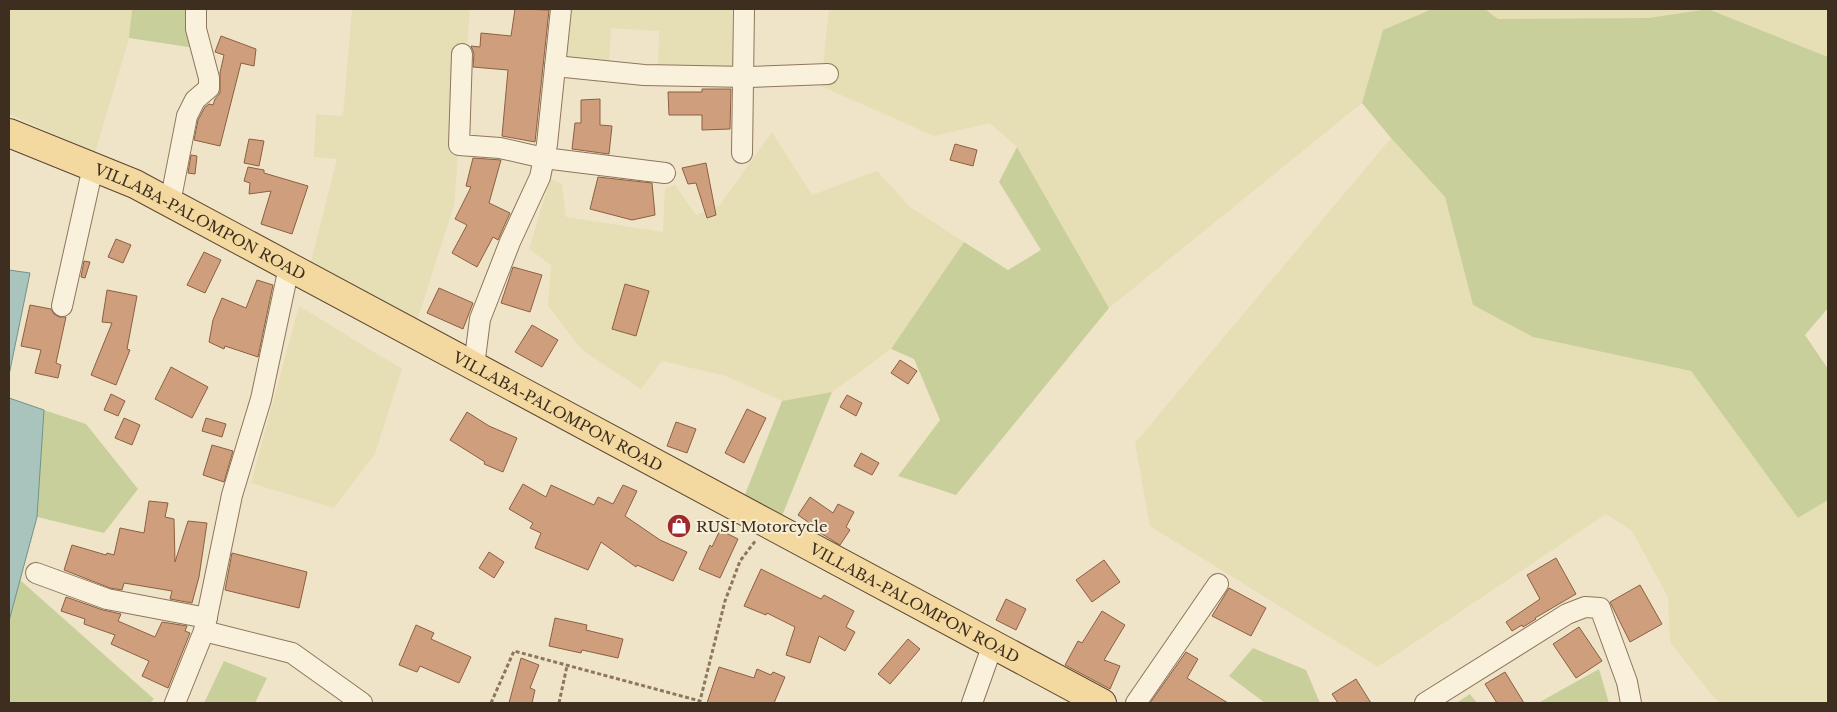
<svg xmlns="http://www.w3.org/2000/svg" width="1837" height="712" font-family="'Libre Baskerville',serif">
  <rect width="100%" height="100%" fill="#f0e4c8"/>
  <!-- farmland -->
  <g fill="#e6deb5">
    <path d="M 9,9 L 132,9 L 129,38 L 95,153 L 9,114 Z"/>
    <path d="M 352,9 L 470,9 L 454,205 L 417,321 L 310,265 L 337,159 L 314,157 L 316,114 L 343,116 Z"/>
    <path d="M 572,9 L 732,9 L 733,69 L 658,65 L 659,31 L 611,28 L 609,62 L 567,56 Z"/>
    <path d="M 829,9 L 1432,9 L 1383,30 L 1362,103 L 1109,308 L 1017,147 L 990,123 L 934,136 L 821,86 Z"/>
    <path d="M 1485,9 L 1828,9 L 1828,57 L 1708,9 L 1648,18 L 1498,19 Z"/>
    <path d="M 772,132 L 812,195 L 877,171 L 910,207 L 964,242 L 891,349 L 832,392 L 782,401 L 726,376 L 662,361 L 641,389 L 582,350 L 548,306 L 551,265 L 529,249 L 550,179 L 562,184 L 566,217 L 663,232 L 665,188 L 675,185 L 696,215 L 720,205 Z"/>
    <path d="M 1391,138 L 1445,197 L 1473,305 L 1533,337 L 1691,371 L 1798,518 L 1828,500 L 1828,703 L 1721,703 L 1715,699 L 1670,642 L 1668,597 L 1632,531 L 1606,514 L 1378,667 L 1150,526 L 1135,443 Z"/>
    <path d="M 299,306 L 402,369 L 375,454 L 334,508 L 251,483 Z"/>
  </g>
  <!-- green -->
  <g fill="#c9cf9b">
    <path d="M 132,9 L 201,9 L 195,48 L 129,38 Z"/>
    <path d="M 1432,9 L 1485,9 L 1498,19 L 1648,18 L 1708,9 L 1828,57 L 1828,308 L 1805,335 L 1828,369 L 1828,500 L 1798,518 L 1691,371 L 1533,337 L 1473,305 L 1445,197 L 1391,138 L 1362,103 L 1383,30 Z"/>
    <path d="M 1017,147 L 1109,308 L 956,495 L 898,476 L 940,420 L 914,359 L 891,349 L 964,242 L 1008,270 L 1041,250 L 999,182 Z"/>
    <path d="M 832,392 L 782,516 L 744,497 L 782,401 Z"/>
    <path d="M 44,410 L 86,424 L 138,489 L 104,533 L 37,517 Z"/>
    <path d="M 20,580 L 154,699 L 150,703 L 9,703 L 9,621 Z"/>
    <path d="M 1253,648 L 1306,670 L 1320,703 L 1265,703 L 1229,676 Z"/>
    <path d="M 224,661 L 267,678 L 255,703 L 204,703 Z"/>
    <path d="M 1599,669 L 1609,703 L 1538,703 Z"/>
    <path d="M 1470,694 L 1477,703 L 1456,703 Z"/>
  </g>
  <!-- water -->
  <g fill="#a9c4bc" stroke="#6f938a">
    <path d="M 9,270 L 30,273 L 9,375 Z"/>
    <path d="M 9,398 L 44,410 L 37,517 L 9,621 Z"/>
  </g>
  <!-- building -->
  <g fill="#cf9f7d" stroke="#8d5f41">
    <path d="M 515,9 L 549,10 L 535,142 L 502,136 L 508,70 L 473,67 L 474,54 L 471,46 L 480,47 L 481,33 L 511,36 Z"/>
    <path d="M 221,36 L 256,49 L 254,66 L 241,63 L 220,146 L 194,140 L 198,120 L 205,107 L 209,104 L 213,105 L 215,99 L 220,93 L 220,73 L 224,55 L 215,52 Z"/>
    <path d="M 702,89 L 731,89 L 730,129 L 702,130 L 702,115 L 669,115 L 668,92 L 702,92 Z"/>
    <path d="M 600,99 L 600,125 L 612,126 L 609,154 L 572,149 L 575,123 L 581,123 L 581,100 Z"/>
    <path d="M 249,139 L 264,141 L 259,166 L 244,163 Z"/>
    <path d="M 955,144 L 977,150 L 973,166 L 950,160 Z"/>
    <path d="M 191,155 L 197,156 L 195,174 L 188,173 Z"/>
    <path d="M 473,158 L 501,160 L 489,203 L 510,213 L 498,240 L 493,237 L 477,267 L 452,253 L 467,225 L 455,219 L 471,187 L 466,186 Z"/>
    <path d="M 706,163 L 716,215 L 707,218 L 696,183 L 688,184 L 682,168 Z"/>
    <path d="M 248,167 L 264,170 L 264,173 L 308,186 L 292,234 L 261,224 L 271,191 L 249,194 L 250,183 L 244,181 Z"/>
    <path d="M 598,177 L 652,183 L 655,215 L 632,220 L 590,209 Z"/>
    <path d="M 116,239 L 131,245 L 123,263 L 108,257 Z"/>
    <path d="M 204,252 L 221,260 L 205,293 L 187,285 Z"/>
    <path d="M 84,261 L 90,262 L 85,278 L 81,277 Z"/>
    <path d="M 513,267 L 542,275 L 530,312 L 501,303 Z"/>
    <path d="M 257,280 L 273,285 L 258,357 L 225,346 L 224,349 L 209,342 L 213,320 L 222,298 L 246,308 Z"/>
    <path d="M 625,284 L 649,291 L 636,336 L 612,329 Z"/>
    <path d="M 439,288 L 473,303 L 463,329 L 427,313 Z"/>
    <path d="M 107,290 L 137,296 L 127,349 L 130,350 L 116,385 L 91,375 L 112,323 L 102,322 Z"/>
    <path d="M 30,305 L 51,309 L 54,314 L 59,317 L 66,317 L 56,363 L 61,365 L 58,378 L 35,373 L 41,350 L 21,346 Z"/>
    <path d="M 532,325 L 558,340 L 542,367 L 515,352 Z"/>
    <path d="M 900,360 L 917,371 L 908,384 L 891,373 Z"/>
    <path d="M 171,367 L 208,387 L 192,418 L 155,399 Z"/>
    <path d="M 111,394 L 125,401 L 118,416 L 104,410 Z"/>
    <path d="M 847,395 L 862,403 L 856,416 L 840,407 Z"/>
    <path d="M 747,409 L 766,418 L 744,463 L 725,453 Z"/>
    <path d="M 467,412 L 489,426 L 517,438 L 503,472 L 484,464 L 485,462 L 450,440 Z"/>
    <path d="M 124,418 L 140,425 L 132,445 L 115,438 Z"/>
    <path d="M 206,418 L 226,424 L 222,437 L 202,431 Z"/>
    <path d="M 676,422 L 696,429 L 687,453 L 667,446 Z"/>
    <path d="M 212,445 L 233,451 L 224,482 L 203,475 Z"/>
    <path d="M 861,453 L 879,463 L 872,475 L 854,466 Z"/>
    <path d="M 523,484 L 546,497 L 551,485 L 594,505 L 598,497 L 613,504 L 623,485 L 637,491 L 625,516 L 660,540 L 687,552 L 673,581 L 637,565 L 636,567 L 601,542 L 588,570 L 535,548 L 541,533 L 530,528 L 533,523 L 509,509 Z"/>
    <path d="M 810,497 L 833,513 L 838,504 L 854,512 L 846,527 L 850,530 L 840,545 L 817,531 L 818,529 L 798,515 Z"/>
    <path d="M 149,501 L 168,503 L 165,517 L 174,519 L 175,562 L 188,521 L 207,523 L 199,577 L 192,603 L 170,599 L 172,591 L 124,583 L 122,590 L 110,588 L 64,570 L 72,545 L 106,555 L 107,553 L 114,555 L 120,528 L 144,533 Z"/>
    <path d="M 720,530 L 738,539 L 720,578 L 699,569 L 710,545 L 712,547 Z"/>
    <path d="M 489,552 L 504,562 L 494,578 L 479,568 Z"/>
    <path d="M 232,553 L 307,572 L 299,608 L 225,590 Z"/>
    <path d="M 1556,558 L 1576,594 L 1535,618 L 1536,619 L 1523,627 L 1522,625 L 1512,631 L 1506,622 L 1540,599 L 1527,575 Z"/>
    <path d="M 1104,560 L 1120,582 L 1092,602 L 1076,580 Z"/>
    <path d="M 761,569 L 821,599 L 824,595 L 854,611 L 846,627 L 855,632 L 845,651 L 819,636 L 810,663 L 786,655 L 795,627 L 767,613 L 766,615 L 744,606 Z"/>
    <path d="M 1640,585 L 1662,624 L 1630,642 L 1610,602 Z"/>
    <path d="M 1229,588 L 1266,608 L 1251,636 L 1212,616 Z"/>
    <path d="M 66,597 L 103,610 L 121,614 L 118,621 L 155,637 L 162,622 L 187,626 L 185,631 L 190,633 L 168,688 L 142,676 L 149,661 L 111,644 L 115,635 L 84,624 L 85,619 L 61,611 Z"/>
    <path d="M 1006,599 L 1026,609 L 1016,630 L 996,620 Z"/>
    <path d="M 1102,611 L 1125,625 L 1104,660 L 1120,666 L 1110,689 L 1065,665 L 1078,641 L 1082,643 Z"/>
    <path d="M 555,618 L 587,625 L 586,630 L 623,639 L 618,658 L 582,650 L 581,653 L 549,646 Z"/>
    <path d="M 416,625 L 434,633 L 431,639 L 471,657 L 459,683 L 420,666 L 417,672 L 399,665 Z"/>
    <path d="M 1579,627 L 1602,661 L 1576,678 L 1553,644 Z"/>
    <path d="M 908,639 L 920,649 L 890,684 L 878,674 Z"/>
    <path d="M 1186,652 L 1198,659 L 1187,678 L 1228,703 L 1150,703 Z"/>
    <path d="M 521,658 L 539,665 L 530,688 L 535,690 L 532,703 L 509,703 Z"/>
    <path d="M 719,667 L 754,678 L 757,669 L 771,675 L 773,672 L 785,677 L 774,703 L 707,703 Z"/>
    <path d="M 1505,672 L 1524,703 L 1497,703 L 1485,684 Z"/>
    <path d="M 1356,679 L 1371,703 L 1338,703 L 1332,694 Z"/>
  </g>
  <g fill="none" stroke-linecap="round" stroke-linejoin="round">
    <!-- street casing -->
    <g stroke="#8d765c" stroke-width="22">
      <g id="street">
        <path d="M 462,54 L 459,145 L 500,148 L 544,158 L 665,173"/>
        <path d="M 555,66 L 644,75 L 748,77 L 828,74"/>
        <path d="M 742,153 L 744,9"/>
        <path d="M 170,203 L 187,116 L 195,100 L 209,88 L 209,78 L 196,29 L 196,9"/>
        <path d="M 62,306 L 93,167"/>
        <path d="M 474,366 L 480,319 L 510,242 L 540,177 L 547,144 L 561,9"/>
        <path d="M 36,573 L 107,599 L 207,618"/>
        <path d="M 204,631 L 292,653 L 362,703"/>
        <path d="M 175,703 L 204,631 L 232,495 L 261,399 L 289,267"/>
        <path d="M 972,703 L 993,644"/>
        <path d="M 1136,703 L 1218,584"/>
        <path d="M 1425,703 L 1567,614 L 1585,607 L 1600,608 L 1627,682 L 1631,703"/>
      </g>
    </g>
    <!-- primary casing -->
    <g stroke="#5b4430" stroke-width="30">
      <g id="primary">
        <path id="s1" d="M 9,133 L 135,184 L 1102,703"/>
      </g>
    </g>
    <!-- path -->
    <g stroke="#8d765c" stroke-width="3" stroke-dasharray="4 2.5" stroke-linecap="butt">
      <path d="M 491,703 L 514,651 L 700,701 L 725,601 L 740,561 L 756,540"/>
      <path d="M 559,703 L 567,666"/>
    </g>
    <!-- street -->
    <use href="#street" stroke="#faf1dc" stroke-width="20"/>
    <!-- primary -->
    <use href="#primary" stroke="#f3d9a0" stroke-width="28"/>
  </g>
  <!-- icons -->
  <defs>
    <g id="shop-disc" transform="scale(1.25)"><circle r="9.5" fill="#9e2a2b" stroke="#f7eed8"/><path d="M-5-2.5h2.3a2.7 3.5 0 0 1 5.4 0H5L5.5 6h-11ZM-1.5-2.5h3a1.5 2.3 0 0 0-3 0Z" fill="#fff"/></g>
  </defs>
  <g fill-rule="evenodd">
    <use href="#shop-disc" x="679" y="526"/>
  </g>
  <g text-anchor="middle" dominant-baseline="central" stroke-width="4" stroke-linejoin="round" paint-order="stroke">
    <!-- street labels -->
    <g font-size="15" fill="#3d2e20" stroke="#f7eed8">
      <text stroke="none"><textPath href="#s1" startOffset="211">VILLABA-PALOMPON ROAD</textPath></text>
      <text stroke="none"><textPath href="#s1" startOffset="616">VILLABA-PALOMPON ROAD</textPath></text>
      <text stroke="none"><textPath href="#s1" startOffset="1021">VILLABA-PALOMPON ROAD</textPath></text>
    </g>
    <!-- poi labels -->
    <g font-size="15" fill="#3d2e20" stroke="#f7eed8" text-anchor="start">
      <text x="696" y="526">RUSI Motorcycle</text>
    </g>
  </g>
  <!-- border -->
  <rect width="1837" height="712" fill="none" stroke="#3d2e20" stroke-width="20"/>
</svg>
